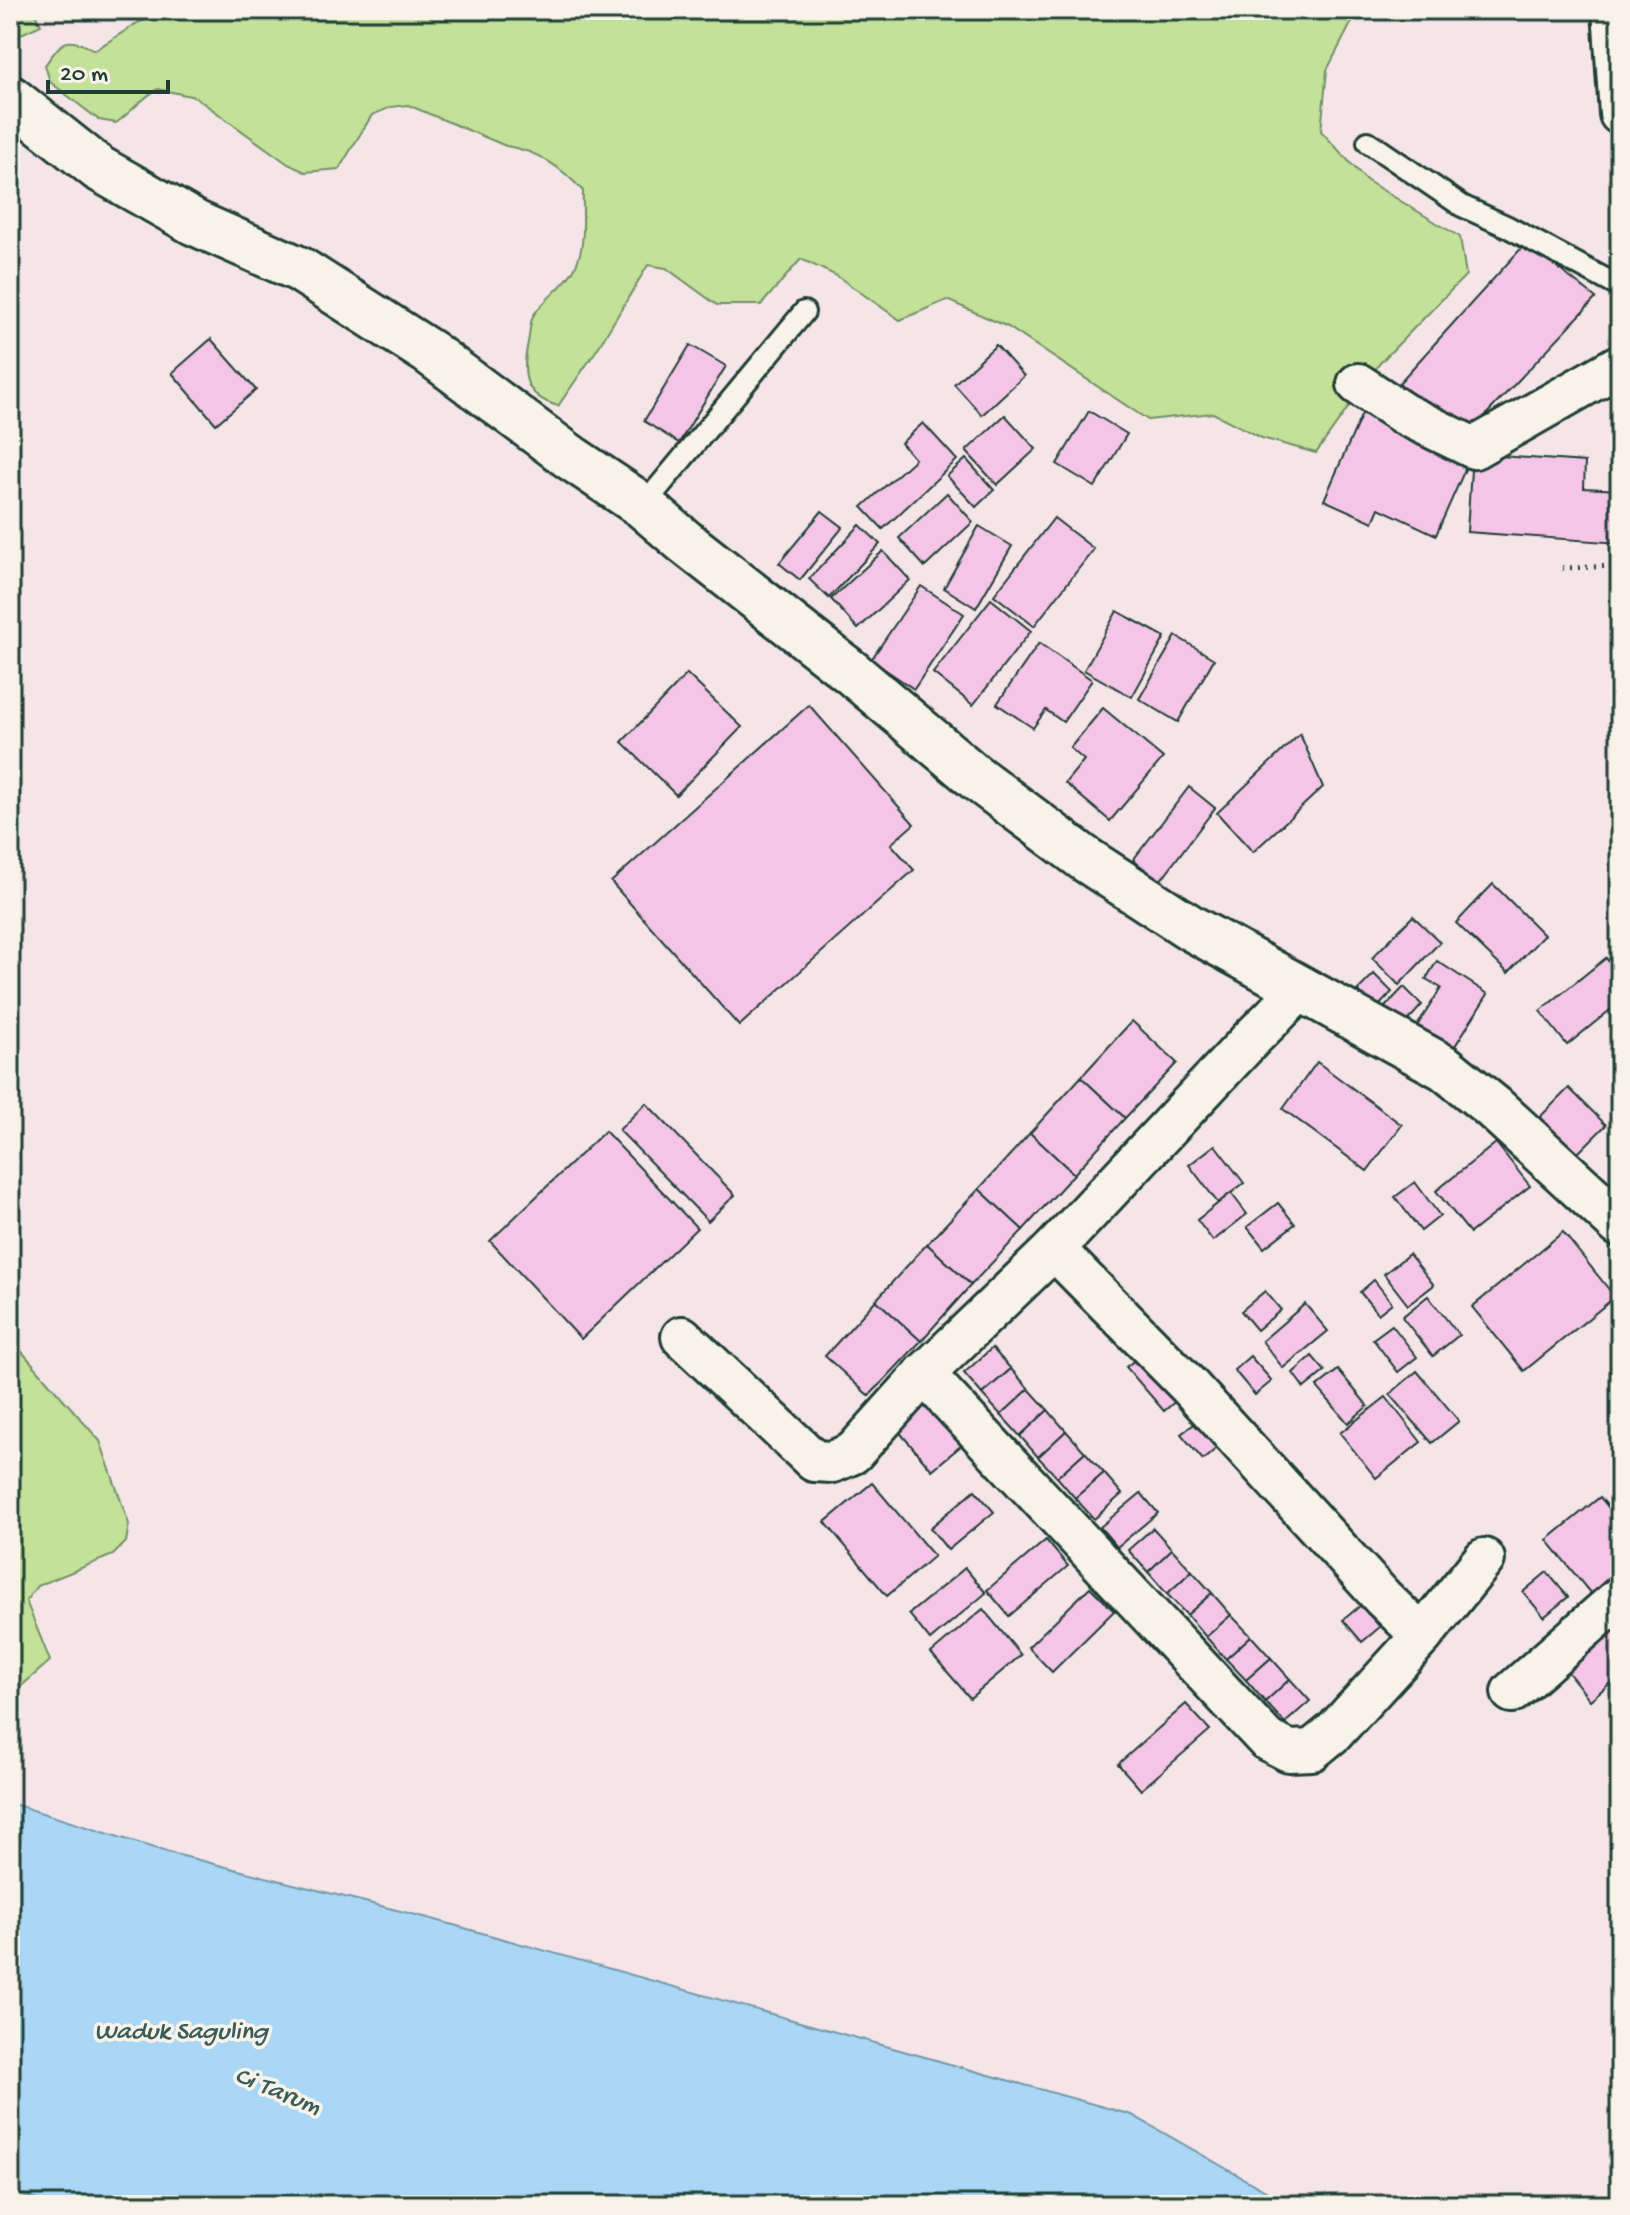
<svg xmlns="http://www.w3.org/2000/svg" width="1630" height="2215" font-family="'Gochi Hand',sans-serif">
  <rect width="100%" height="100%" fill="#f6e5e8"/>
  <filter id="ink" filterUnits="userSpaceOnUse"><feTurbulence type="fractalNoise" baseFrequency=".0125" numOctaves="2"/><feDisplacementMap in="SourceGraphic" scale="16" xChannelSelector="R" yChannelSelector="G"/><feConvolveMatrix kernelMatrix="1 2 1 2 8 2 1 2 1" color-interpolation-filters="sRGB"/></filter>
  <g filter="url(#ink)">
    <!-- green -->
    <g fill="#c3e199" stroke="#718f66" stroke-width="2">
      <path d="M 10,10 L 34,10 L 41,25 L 10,39 Z"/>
      <path d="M 169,10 L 1358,10 L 1327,70 L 1321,131 L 1366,180 L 1460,237 L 1466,275 L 1380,363 L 1316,453 L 1262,438 L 1213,413 L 1148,420 L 1008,327 L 947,300 L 900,320 L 837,276 L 801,259 L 761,305 L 717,305 L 666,268 L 648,265 L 598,348 L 558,406 C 520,395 522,371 529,337 C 530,329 530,319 535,313 C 548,295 571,282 578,260 C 586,239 582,212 583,191 C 561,167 538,151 506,146 L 408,105 L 391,107 L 372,115 L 339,169 L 305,172 L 288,164 L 195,97 L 158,89 C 141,98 132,112 116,123 L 99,120 L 50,82 L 45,65 C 64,39 65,36 95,50 L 139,22 L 157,17 Z"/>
      <path d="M 10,1338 L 100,1441 L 129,1524 L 126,1542 L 113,1555 L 37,1586 L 26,1601 L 50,1661 L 10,1696 Z"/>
      <path d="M 10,2190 L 50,2205 L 10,2205 Z"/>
    </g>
    <!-- water -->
    <path fill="#aad7f6" stroke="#7299a8" stroke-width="2" d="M 10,1803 L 167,1852 L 432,1919 L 1132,2115 L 1290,2205 L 50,2205 L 10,2190 Z"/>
    <!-- building -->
    <g fill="#f5c5e8" stroke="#1f3d34" stroke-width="2">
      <path d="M 1526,243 L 1596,298 L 1464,438 L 1399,383 Z"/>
      <path d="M 211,339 L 256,390 L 216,424 L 172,373 Z"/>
      <path d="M 690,345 L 726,366 L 679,443 L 644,421 Z"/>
      <path d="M 996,345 L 1024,376 L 982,415 L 954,384 Z"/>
      <path d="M 1364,409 L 1470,458 L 1436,535 L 1379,508 L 1373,522 L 1324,500 Z"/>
      <path d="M 1089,411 L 1127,434 L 1095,487 L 1057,464 Z"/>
      <path d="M 1005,415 L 1036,449 L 997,485 L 966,451 Z"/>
      <path d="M 923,423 L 957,460 L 883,529 L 862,507 L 915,459 L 901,443 Z"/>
      <path d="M 1472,454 L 1585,462 L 1584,488 L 1620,490 L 1620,543 L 1467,532 Z"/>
      <path d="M 966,459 L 994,490 L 976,507 L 947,476 Z"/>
      <path d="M 947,493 L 973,522 L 925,567 L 899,538 Z"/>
      <path d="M 822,511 L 843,527 L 800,580 L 779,563 Z"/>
      <path d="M 1054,518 L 1094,549 L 1034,626 L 994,595 Z"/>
      <path d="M 860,525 L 880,544 L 829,598 L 809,579 Z"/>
      <path d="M 979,526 L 1012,546 L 976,608 L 944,588 Z"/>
      <path d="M 883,551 L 910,580 L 858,629 L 831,599 Z"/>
      <path d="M 921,586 L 964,614 L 914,689 L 871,660 Z"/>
      <path d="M 991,599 L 1031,631 L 973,705 L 933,673 Z"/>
      <path d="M 1117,611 L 1165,637 L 1132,697 L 1084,670 Z"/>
      <path d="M 1176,636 L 1214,659 L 1178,722 L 1139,699 Z"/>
      <path d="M 1039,643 L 1092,680 L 1063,722 L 1046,710 L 1033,728 L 997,704 Z"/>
      <path d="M 687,674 L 742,727 L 676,795 L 622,742 Z"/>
      <path d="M 809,705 L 914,824 L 891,844 L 914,870 L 739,1026 L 611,882 Z"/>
      <path d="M 1103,708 L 1163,758 L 1110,821 L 1065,783 L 1084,760 L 1070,748 Z"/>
      <path d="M 1300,734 L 1323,787 L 1253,852 L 1217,813 Z"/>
      <path d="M 1189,787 L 1215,808 L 1160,881 L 1133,860 Z"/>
      <path d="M 1493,884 L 1544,935 L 1508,973 L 1456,923 Z"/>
      <path d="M 1413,916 L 1440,942 L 1399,985 L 1372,958 Z"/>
      <path d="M 1606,958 L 1620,975 L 1620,1002 L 1567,1045 L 1540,1011 Z"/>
      <path d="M 1437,961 L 1488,994 L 1453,1049 L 1417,1026 L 1441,988 L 1426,979 Z"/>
      <path d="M 1374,974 L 1392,992 L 1376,1009 L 1357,991 Z"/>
      <path d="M 1404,987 L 1422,1005 L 1403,1026 L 1384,1008 Z"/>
      <path d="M 1132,1021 L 1177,1063 L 1125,1118 L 1081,1077 Z"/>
      <path d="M 1317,1062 L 1402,1125 L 1367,1171 L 1283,1109 Z"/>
      <path d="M 1081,1077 L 1125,1118 L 1074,1174 L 1030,1133 Z"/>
      <path d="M 1569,1088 L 1606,1125 L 1571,1160 L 1534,1123 Z"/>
      <path d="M 646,1103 L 735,1195 L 708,1221 L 619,1130 Z"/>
      <path d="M 605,1131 L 697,1228 L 581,1339 L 490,1241 Z"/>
      <path d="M 1030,1133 L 1074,1174 L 1023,1230 L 979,1189 Z"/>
      <path d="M 1496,1143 L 1530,1186 L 1470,1233 L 1436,1191 Z"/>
      <path d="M 1215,1145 L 1244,1183 L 1218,1203 L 1189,1165 Z"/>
      <path d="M 1415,1182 L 1440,1216 L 1421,1231 L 1395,1197 Z"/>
      <path d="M 979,1189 L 1023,1230 L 971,1285 L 927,1244 Z"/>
      <path d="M 1231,1193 L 1247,1214 L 1213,1241 L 1197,1220 Z"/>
      <path d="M 1278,1203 L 1295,1224 L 1264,1248 L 1247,1227 Z"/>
      <path d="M 1563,1232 L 1615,1297 L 1524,1371 L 1472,1307 Z"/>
      <path d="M 927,1244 L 971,1285 L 921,1341 L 876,1300 Z"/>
      <path d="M 1409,1254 L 1434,1285 L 1408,1305 L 1384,1274 Z"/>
      <path d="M 1374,1280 L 1392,1303 L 1378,1314 L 1360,1292 Z"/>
      <path d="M 1265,1291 L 1281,1310 L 1257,1330 L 1241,1311 Z"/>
      <path d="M 1428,1296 L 1459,1335 L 1433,1356 L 1402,1317 Z"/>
      <path d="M 876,1300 L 921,1341 L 869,1396 L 825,1356 Z"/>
      <path d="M 1305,1304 L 1328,1331 L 1283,1368 L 1262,1341 Z"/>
      <path d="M 1392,1325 L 1417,1357 L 1398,1372 L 1373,1339 Z"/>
      <path d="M 992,1348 L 1011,1369 L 982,1394 L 964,1373 Z"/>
      <path d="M 1140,1356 L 1177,1400 L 1164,1411 L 1126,1367 Z"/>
      <path d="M 1250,1356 L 1272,1381 L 1255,1395 L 1234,1370 Z"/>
      <path d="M 1312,1356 L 1325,1371 L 1304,1388 L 1293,1373 Z"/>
      <path d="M 1011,1369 L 1029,1389 L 1001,1415 L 982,1394 Z"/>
      <path d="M 1338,1370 L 1368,1406 L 1348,1423 L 1317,1387 Z"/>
      <path d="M 1417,1371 L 1459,1421 L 1432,1443 L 1390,1394 Z"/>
      <path d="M 1029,1389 L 1048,1410 L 1020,1436 L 1001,1415 Z"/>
      <path d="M 934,1396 L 969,1439 L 932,1470 L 896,1428 Z"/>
      <path d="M 1386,1397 L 1421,1442 L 1376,1478 L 1340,1433 Z"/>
      <path d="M 1048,1410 L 1066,1431 L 1038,1457 L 1020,1436 Z"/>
      <path d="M 1198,1421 L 1219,1446 L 1203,1460 L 1181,1434 Z"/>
      <path d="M 1066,1431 L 1085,1452 L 1057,1477 L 1038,1457 Z"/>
      <path d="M 1085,1452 L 1104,1473 L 1075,1498 L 1057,1477 Z"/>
      <path d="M 1104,1473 L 1122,1494 L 1094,1519 L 1075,1498 Z"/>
      <path d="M 872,1483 L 934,1556 L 887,1596 L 825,1522 Z"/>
      <path d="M 975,1490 L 994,1512 L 948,1550 L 930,1528 Z"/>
      <path d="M 1141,1493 L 1158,1513 L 1117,1547 L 1100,1527 Z"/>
      <path d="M 1600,1497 L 1620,1521 L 1620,1578 L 1595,1599 L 1547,1540 Z"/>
      <path d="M 1153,1528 L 1172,1549 L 1148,1572 L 1128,1550 Z"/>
      <path d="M 1046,1540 L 1068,1566 L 1009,1616 L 987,1590 Z"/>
      <path d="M 1172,1549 L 1192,1571 L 1167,1594 L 1148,1572 Z"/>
      <path d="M 965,1568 L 986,1593 L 930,1640 L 909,1614 Z"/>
      <path d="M 1192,1571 L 1212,1593 L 1187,1615 L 1167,1594 Z"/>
      <path d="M 1547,1572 L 1568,1597 L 1544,1617 L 1523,1592 Z"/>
      <path d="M 1090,1587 L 1114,1611 L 1052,1672 L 1028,1647 Z"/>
      <path d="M 1212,1593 L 1231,1615 L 1206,1637 L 1187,1615 Z"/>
      <path d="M 1361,1605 L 1380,1627 L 1362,1642 L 1343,1620 Z"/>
      <path d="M 983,1609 L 1021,1655 L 970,1698 L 931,1653 Z"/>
      <path d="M 1231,1615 L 1251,1636 L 1226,1659 L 1206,1637 Z"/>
      <path d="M 1609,1623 L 1620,1637 L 1620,1675 L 1590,1700 L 1560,1662 Z"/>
      <path d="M 1251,1636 L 1271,1658 L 1246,1680 L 1226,1659 Z"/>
      <path d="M 1271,1658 L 1290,1679 L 1265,1702 L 1246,1680 Z"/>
      <path d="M 1290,1679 L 1310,1701 L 1285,1723 L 1265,1702 Z"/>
      <path d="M 1186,1704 L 1210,1730 L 1141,1790 L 1118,1764 Z"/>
    </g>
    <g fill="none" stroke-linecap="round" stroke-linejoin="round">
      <!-- service casing -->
      <g stroke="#1f3d34" stroke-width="26">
        <g id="service">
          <path d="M 1368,142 L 1462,206 L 1506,226 L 1620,287"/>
          <path d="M 643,506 L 804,312"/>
        </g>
      </g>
      <!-- minor casing -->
      <g stroke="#1f3d34" stroke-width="46">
        <g id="minor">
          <path d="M 1613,10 L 1620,114"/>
          <path d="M 1358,384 L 1404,414 L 1474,448 L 1620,365"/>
          <path d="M 682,1337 L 814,1461 L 832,1462 L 853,1453 L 924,1374 L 1054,1249 L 1252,1038 L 1300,990"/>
          <path d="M 924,1374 L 1267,1740 L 1289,1751 L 1312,1750 L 1334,1732 L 1422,1636 L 1383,1598 L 1189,1386 L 1054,1249"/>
          <path d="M 1422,1636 L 1484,1559"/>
          <path d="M 1512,1692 L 1620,1597"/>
        </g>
      </g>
      <!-- tertiary casing -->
      <g stroke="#1f3d34" stroke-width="50">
        <path id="tertiary" d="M 10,98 L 98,168 L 195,223 L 299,269 L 429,352 L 570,457 L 643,506 L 685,542 L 852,673 L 975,777 L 1085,859 L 1191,928 L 1445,1068 L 1493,1107 L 1620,1224"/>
      </g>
      <!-- path -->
      <path stroke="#1f3d34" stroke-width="5" stroke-dasharray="2 6" stroke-linecap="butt" d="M 1562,568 L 1620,566"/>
      <!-- service -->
      <use href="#service" stroke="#f7f3e8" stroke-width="20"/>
      <!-- minor -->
      <use href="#minor" stroke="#f7f3e8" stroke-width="40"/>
      <!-- tertiary -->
      <use href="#tertiary" stroke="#f7f3e8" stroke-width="44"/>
    </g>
  </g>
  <g text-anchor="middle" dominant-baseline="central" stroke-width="7" stroke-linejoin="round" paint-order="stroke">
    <!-- water labels -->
    <g font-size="26" font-style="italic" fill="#3b5c5b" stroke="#f7f3e8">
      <text x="181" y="2033">Waduk Saguling</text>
      <text transform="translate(277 2093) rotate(22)">Ci Tarum</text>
    </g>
  </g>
  <!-- margin -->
  <rect width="1630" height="2215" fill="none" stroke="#f7f3e8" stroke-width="40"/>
  <rect x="20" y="20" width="1590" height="2175" fill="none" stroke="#1f3d34" stroke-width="3" filter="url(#ink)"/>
  <!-- scale -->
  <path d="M48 80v12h120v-12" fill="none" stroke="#1f3d34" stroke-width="4"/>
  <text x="60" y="80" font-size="24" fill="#1f3d34" stroke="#f7f3e8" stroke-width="6" paint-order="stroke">20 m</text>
</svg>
